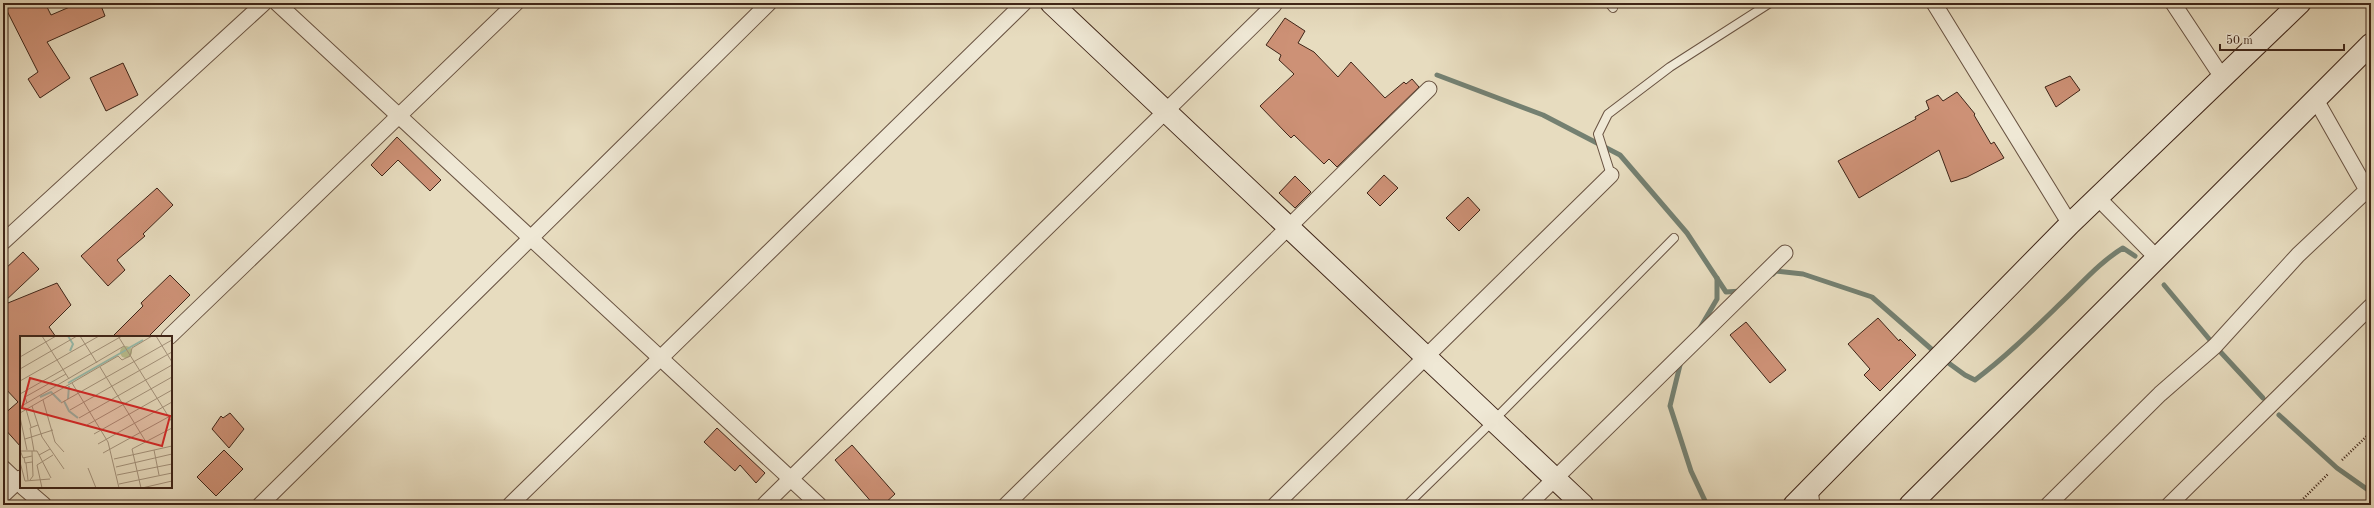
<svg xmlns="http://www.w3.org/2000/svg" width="2374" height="508" font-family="'Old Standard TT',serif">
  <rect width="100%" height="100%" fill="#e7dcbf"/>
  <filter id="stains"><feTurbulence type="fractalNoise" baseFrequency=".005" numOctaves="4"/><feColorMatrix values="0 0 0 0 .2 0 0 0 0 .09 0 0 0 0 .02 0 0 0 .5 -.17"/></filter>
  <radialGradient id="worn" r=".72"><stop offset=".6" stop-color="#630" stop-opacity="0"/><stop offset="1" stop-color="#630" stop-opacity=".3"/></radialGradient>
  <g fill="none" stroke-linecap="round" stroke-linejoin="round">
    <!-- stream -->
    <g stroke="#748071" stroke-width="5">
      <path d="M 1437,75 L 1543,115 L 1620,155 L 1687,233 L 1726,292 L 1742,291"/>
      <path d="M 1773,274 L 1776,271 L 1803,274 L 1872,297 L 1937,354"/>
      <path d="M 2164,285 L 2215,346 L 2263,398"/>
      <path d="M 1700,328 L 1717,299 L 1717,278"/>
      <path d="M 1943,359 L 1965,375 L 1975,380 C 2007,356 2035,328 2064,300 C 2083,282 2100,262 2123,248 L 2135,256"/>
      <path d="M 1681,361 L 1670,406 L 1691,471 L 1707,505"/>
      <path d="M 2279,415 L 2337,468 L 2371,492"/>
    </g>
  </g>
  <!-- building -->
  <g fill="#cd9176" stroke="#3f2518">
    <path d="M 3,3 L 45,3 L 51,15 L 79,3 L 100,3 L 105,16 L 47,42 L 70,78 L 40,98 L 28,79 L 38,72 Z"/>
    <path d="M 1285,18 L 1305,31 L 1298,43 L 1314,52 L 1338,77 L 1351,62 L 1385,98 L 1404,82 L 1406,84 L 1412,79 L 1419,87 L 1337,167 L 1329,159 L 1324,164 L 1294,135 L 1291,138 L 1286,133 L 1260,106 L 1294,74 L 1279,60 L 1281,55 L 1266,45 Z"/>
    <path d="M 123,63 L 138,95 L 106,111 L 90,78 Z"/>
    <path d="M 2070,76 L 2080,90 L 2056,107 L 2045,87 Z"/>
    <path d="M 1957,92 L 1975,114 L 1974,115 L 1991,144 L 1994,142 L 2004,158 L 1967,177 L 1951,182 L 1939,150 L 1859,198 L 1838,161 L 1916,119 L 1915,117 L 1929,109 L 1926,101 L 1938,95 L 1943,101 Z"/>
    <path d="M 397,137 L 441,180 L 430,191 L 398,160 L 382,176 L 371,165 Z"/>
    <path d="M 1384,175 L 1398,188 L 1380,206 L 1367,193 Z"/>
    <path d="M 1295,176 L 1311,192 L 1295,208 L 1279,193 Z"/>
    <path d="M 157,188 L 173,205 L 143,234 L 145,236 L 117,260 L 125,270 L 108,286 L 81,256 Z"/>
    <path d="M 1468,197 L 1480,210 L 1459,231 L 1446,218 Z"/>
    <path d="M 23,252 L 39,269 L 3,303 L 3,271 Z"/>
    <path d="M 170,275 L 190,295 L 148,337 L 112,337 L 143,306 L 141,303 Z"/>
    <path d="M 57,283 L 71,305 L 49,327 L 56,337 L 21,337 L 21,447 L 3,427 L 3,415 L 18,402 L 3,386 L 3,305 Z"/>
    <path d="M 1878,318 L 1899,341 L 1900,339 L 1916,355 L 1880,391 L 1864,375 L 1870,369 L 1848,344 Z"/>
    <path d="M 1746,322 L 1786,370 L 1770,383 L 1730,335 Z"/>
    <path d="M 230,413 L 244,429 L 229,448 L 212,429 L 221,416 L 223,418 Z"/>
    <path d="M 717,428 L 765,473 L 756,483 L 740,465 L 735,471 L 704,442 Z"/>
    <path d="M 852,445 L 895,494 L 883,505 L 874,505 L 835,460 Z"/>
    <path d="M 224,450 L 243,469 L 216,496 L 197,477 Z"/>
  </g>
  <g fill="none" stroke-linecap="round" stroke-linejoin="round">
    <!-- lane casing -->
    <g stroke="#695342" stroke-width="10">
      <g id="lane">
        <path d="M 1609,3 L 1613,8"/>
        <path d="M 1611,175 L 1598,134 L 1608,114 L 1670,67 L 1770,3"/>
        <path d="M 1407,505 L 1494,420 L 1674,238"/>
      </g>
    </g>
    <!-- street casing -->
    <g stroke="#695342" stroke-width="17">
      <g id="street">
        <path d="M 277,3 L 819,505"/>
        <path d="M 1934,3 L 2070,224"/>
        <path d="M 2173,3 L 2222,77"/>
        <path d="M 2098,198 L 2156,257"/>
        <path d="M 3,242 L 264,3"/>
        <path d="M 169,337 L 516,3"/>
        <path d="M 3,468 L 21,485"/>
        <path d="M 23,487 L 44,505"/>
        <path d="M 1810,489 L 1812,505"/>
        <path d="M 3,495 L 21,478"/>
        <path d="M 260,505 L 769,3"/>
        <path d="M 510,505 L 1024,3"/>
        <path d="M 764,505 L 1274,5"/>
        <path d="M 1006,505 L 1429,89"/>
        <path d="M 1275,505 L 1611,175"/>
        <path d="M 1528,505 L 1785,253"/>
        <path d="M 2048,505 L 2160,394 L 2215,346 L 2298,255 L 2367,190 L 2316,100"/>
        <path d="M 2169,505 L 2371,306"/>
      </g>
    </g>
    <!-- secondary casing -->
    <g stroke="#3f2518" stroke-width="23">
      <g id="secondary">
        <path d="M 1051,3 L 1583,505"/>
        <path d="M 1794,505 L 2070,224 L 2300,3"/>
        <path d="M 1910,505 L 2371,44"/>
      </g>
    </g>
    <!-- path -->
    <g stroke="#3f2518" stroke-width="2.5" stroke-dasharray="1 2" stroke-linecap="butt">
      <path d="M 2342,460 L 2371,432"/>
      <path d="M 2297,505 L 2328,474"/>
    </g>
    <!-- lane -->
    <use href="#lane" stroke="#efe8d5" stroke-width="8"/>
    <!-- street -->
    <use href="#street" stroke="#efe8d5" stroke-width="15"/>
    <!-- secondary -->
    <use href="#secondary" stroke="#efe8d5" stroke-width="21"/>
  </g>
  <!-- overview -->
  <g transform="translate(20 336)">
    <rect width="152" height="152" fill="#e7dcbf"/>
    <path d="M100 16a6 6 0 1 1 12 0a6 6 0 1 1-12 0Z" fill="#babf8f"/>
    <path fill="none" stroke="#97bcad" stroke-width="2" d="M 48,0 L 53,8 L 50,15M 107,13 L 123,4M 48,47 L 106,14M 20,61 L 31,56 L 41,66M 48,63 L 49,50M 44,65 L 49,75 L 58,82"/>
    <path fill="none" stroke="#a4937c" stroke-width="1" d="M 22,0 L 49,43M 60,0 L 77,27M 98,0 L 152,86M 136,0 L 152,26M 0,21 L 36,0M 80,31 L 126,106M 0,33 L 57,0M 0,45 L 79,0M 52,47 L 88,106 L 99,152M 0,58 L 102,0M 23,64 L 35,106 L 44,116M 7,67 L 5,61 L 46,38M 41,67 L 152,4M 12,70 L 22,101 L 44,133M 0,71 L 104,10M 6,73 L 11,91M 50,74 L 152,16M 0,77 L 98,20 L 102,24 L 110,20 L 112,12 L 132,0M 0,81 L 7,114M 59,82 L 152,29M 67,89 L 152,41M 74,98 L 152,54M 5,103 L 33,94M 78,108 L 152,66M 0,114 L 3,122 L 12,120M 134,114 L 139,139M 0,115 L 17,115 L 31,142M 14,115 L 10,92 L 18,89M 83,117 L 152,79M 19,119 L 30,113M 4,121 L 5,127 L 12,126M 94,123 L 152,110M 0,126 L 5,145 L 30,143M 6,127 L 8,144M 96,131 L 152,118M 68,132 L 76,152M 97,139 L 152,128M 10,144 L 13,140 L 12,115M 99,148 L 152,137M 22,152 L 17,129 L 33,119M 121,152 L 112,113 L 152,92M 122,152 L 152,145"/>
    <path fill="#d62828" fill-opacity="0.15" stroke="#d62828" stroke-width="2" d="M 10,42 L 150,80 L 142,110 L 2,72 Z"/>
    <rect width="152" height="152" fill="none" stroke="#3f2518" stroke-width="2"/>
  </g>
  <!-- margin -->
  <rect width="2374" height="508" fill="none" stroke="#e7dcbf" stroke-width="16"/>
  <rect x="4" y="4" width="2366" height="500" fill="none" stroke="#3f2518" stroke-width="2"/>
  <rect x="8" y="8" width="2358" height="492" fill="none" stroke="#3f2518"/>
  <!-- scale -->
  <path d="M2220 44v6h124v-6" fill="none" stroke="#3f2518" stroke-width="2"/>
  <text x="2226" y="44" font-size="12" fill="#3f2518" stroke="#efe8d5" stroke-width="3" paint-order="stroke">50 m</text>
  <rect width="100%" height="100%" filter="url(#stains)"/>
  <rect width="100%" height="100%" fill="url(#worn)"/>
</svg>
